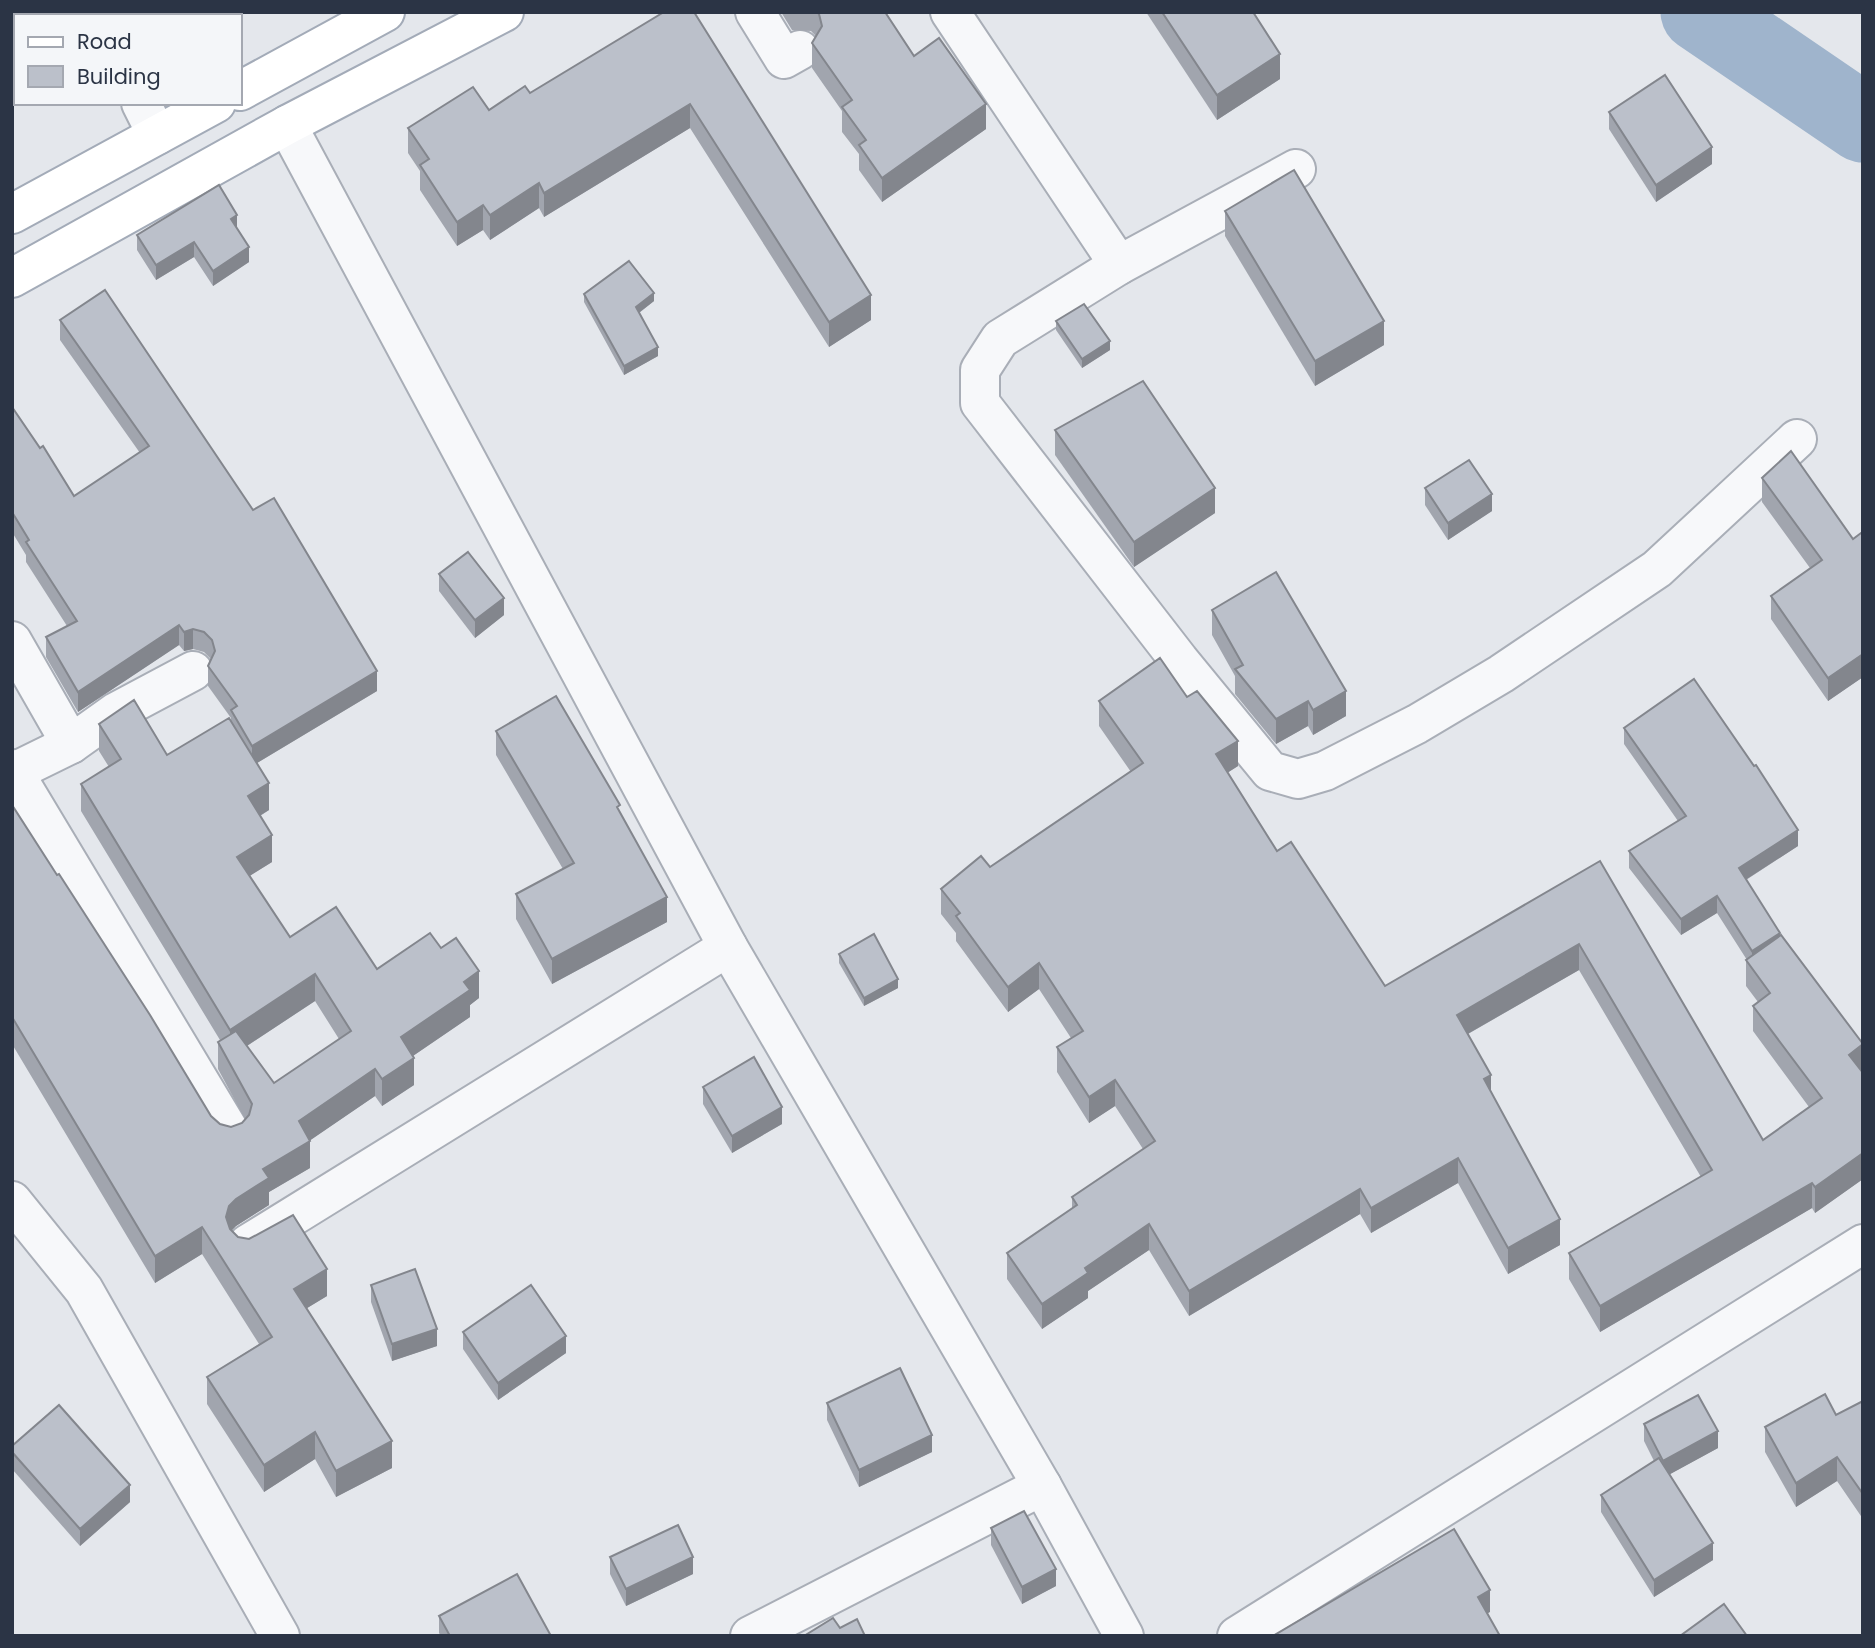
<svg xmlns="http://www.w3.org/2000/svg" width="1875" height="1648" font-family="Poppins,sans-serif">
  <rect width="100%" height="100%" fill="#e4e7ec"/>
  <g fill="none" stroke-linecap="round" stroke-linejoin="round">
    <!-- river -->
    <path stroke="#9fb4cc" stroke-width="79" d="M 1700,12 L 1863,123"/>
    <!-- minor casing -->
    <g stroke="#a9aeb7" stroke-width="42">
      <g id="minor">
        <path d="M 90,12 L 93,16"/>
        <path d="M 755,12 L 784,59 L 800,50"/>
        <path d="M 950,12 L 1119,265"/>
        <path d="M 141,103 L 157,135"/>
        <path d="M 287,125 L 728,947 L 1042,1486 L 1124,1636"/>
        <path d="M 1296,169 L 1119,265 L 1000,339 L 980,370 L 980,403 L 1179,660 L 1270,771 L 1298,779 L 1325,771 L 1417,724 L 1501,674 L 1657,569 L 1797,439"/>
        <path d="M 12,641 L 71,744"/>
        <path d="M 12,769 L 230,1132"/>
        <path d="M 14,772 L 71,744 L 116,712 L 193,671"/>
        <path d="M 12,1201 L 84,1290 L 280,1636"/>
        <path d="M 248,1244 L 728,947"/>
        <path d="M 750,1636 L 1042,1486"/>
        <path d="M 1237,1636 L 1863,1244"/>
      </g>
    </g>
    <!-- major casing -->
    <g stroke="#a3abb8" stroke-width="42">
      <g id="major">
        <path d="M 240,91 L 385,12"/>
        <path d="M 12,214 L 216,103"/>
        <path d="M 12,278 L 287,125 L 504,12"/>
      </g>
    </g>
    <!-- minor -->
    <use href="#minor" stroke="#f7f8fa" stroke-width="38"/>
    <!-- major -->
    <use href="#major" stroke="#fff" stroke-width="38"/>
  </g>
  <!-- wall -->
  <g fill="#a1a5ae" fill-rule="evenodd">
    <path d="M 664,12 L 871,320 L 829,347 L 690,128 L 544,217 L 539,208 L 490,240 L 483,230 L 457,246 L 420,190 L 420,171 L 408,153 L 408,128 L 489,110 L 530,93 Z"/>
    <path d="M 781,12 L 885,12 L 914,56 L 986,129 L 882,202 L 859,170 L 859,154 L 842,132 L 842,111 L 812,68 L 812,43 L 816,36 L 811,31 L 792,30 Z"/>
    <path d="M 1146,12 L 1253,12 L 1280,79 L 1217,120 Z"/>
    <path d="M 1609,112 L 1712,164 L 1656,202 L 1609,129 Z"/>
    <path d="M 1225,211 L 1384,345 L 1315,386 L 1225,236 Z"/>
    <path d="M 237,229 L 249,262 L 213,286 L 194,257 L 156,280 L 137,250 L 137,235 Z"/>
    <path d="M 584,294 L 654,301 L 639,313 L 658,356 L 624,375 L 584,302 Z"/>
    <path d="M 60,320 L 253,510 L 377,691 L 257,763 L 269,810 L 260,816 L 272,862 L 249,876 L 290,937 L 377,969 L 479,998 L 470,1005 L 470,1017 L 413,1056 L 414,1085 L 382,1106 L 375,1096 L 310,1140 L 310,1168 L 269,1192 L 269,1205 L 236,1226 L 231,1231 L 238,1237 L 327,1296 L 307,1308 L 392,1468 L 336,1497 L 315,1459 L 264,1492 L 207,1404 L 207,1377 L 259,1344 L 202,1254 L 155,1283 L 12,1044 L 12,805 L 211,1116 L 220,1124 L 231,1127 L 242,1123 L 245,1119 L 218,1069 L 218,1042 L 220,1040 L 81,811 L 81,784 L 109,767 L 99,751 L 99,724 L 167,755 L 231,721 L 231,718 L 208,686 L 208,666 L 211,659 L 204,652 L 193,649 L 184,651 L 179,645 L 78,712 L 46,657 L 46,637 L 67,626 L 26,562 L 26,555 L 12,532 L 12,407 L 40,448 L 74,496 L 140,453 L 60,340 ZM 315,1001 L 339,1039 L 274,1083 L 247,1046 Z"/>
    <path d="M 1056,321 L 1110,350 L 1082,368 L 1056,330 Z"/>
    <path d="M 1055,430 L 1215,513 L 1134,567 L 1055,455 Z"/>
    <path d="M 1762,478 L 1853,539 L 1863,535 L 1863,677 L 1828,701 L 1771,619 L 1771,596 L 1810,568 L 1762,502 Z"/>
    <path d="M 1425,488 L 1492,511 L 1448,540 L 1425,505 Z"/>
    <path d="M 439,574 L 504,615 L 475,638 L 439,591 Z"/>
    <path d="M 1212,610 L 1346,716 L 1313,735 L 1308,726 L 1276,744 L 1235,694 L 1235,676 L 1212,635 Z"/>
    <path d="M 1099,701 L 1238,766 L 1227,773 L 1277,851 L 1385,986 L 1600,861 L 1763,1140 L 1809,1107 L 1753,1031 L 1753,1006 L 1758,1002 L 1746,986 L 1746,960 L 1747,960 L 1717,913 L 1681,935 L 1629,868 L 1629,851 L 1678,821 L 1624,744 L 1624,728 L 1798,846 L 1746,880 L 1780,936 L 1863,1044 L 1863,1070 L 1861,1071 L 1863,1073 L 1863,1179 L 1815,1213 L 1812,1208 L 1600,1332 L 1569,1279 L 1569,1253 L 1701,1177 L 1579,970 L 1468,1034 L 1491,1091 L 1560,1245 L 1508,1274 L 1458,1183 L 1371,1233 L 1360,1214 L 1189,1316 L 1149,1250 L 1088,1291 L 1088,1298 L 1042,1329 L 1007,1279 L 1007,1253 L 1072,1209 L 1072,1197 L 1143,1149 L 1115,1106 L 1089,1123 L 1057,1072 L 1057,1047 L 1071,1038 L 1039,989 L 1008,1012 L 956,941 L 956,933 L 941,914 L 941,889 L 990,867 L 1131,772 L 1099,726 Z"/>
    <path d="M 496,731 L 620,812 L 667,922 L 552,984 L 516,919 L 516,894 L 563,869 L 496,755 Z"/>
    <path d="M 839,954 L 898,988 L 864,1006 L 839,963 Z"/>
    <path d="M 703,1087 L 782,1124 L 732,1153 L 703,1104 Z"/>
    <path d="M 371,1285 L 437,1346 L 392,1361 L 371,1302 Z"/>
    <path d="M 463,1332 L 566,1353 L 498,1400 L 463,1349 Z"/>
    <path d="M 1863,1401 L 1863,1519 L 1837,1481 L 1796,1507 L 1765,1452 L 1765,1427 L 1836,1415 Z"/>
    <path d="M 827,1403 L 932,1452 L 859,1487 L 827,1420 Z"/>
    <path d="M 1644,1424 L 1718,1448 L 1670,1474 L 1713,1560 L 1654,1597 L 1601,1512 L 1601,1495 L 1654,1461 L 1644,1441 Z"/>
    <path d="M 12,1446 L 130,1502 L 80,1546 L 12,1469 Z"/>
    <path d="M 991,1528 L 1056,1586 L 1022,1604 L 991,1545 Z"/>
    <path d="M 610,1557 L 693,1574 L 626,1606 L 610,1574 Z"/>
    <path d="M 439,1616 L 551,1636 L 441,1636 L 439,1633 Z"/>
  </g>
  <!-- shaded-wall -->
  <g fill="#83868d">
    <path d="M 1280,54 L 1280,79 L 1217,120 L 1217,95 Z"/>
    <path d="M 690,104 L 690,128 L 544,217 L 544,193 Z"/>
    <path d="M 986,104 L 986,129 L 882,202 L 882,178 Z"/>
    <path d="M 1712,147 L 1712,164 L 1656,202 L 1656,185 Z"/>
    <path d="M 539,183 L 539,208 L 490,240 L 490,215 Z"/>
    <path d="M 483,205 L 483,230 L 457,246 L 457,222 Z"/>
    <path d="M 237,215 L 237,230 L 231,219 Z"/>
    <path d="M 194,242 L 194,257 L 156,280 L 156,265 Z"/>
    <path d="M 249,247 L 249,262 L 213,286 L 213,271 Z"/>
    <path d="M 654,293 L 654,301 L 636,315 L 636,307 Z"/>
    <path d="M 871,295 L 871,320 L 829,347 L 829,322 Z"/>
    <path d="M 1384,321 L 1384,345 L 1315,386 L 1315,361 Z"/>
    <path d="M 1110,341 L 1110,350 L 1082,368 L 1082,359 Z"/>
    <path d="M 658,347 L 658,356 L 624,375 L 624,366 Z"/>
    <path d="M 1215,488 L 1215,513 L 1134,567 L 1134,542 Z"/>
    <path d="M 1492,494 L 1492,511 L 1448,540 L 1448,523 Z"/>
    <path d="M 504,598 L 504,615 L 475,638 L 475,620 Z"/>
    <path d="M 179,625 L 179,645 L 78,712 L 78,692 Z"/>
    <path d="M 193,629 L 193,649 L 184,651 L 184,632 Z"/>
    <path d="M 1863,654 L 1863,677 L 1828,701 L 1828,678 Z"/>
    <path d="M 377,671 L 377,691 L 252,766 L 252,746 Z"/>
    <path d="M 1346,691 L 1346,716 L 1313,735 L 1313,710 Z"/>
    <path d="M 1308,701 L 1308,726 L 1276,744 L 1276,719 Z"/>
    <path d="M 1238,741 L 1238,766 L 1216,780 L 1216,754 Z"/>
    <path d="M 269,783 L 269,810 L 248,823 L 248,796 Z"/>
    <path d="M 1798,830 L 1798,846 L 1739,884 L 1739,868 Z"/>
    <path d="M 272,835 L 272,862 L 237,884 L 237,857 Z"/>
    <path d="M 1717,896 L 1717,913 L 1681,935 L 1681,919 Z"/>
    <path d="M 667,897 L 667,922 L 552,984 L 552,959 Z"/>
    <path d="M 1780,933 L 1780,949 L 1752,967 L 1752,951 Z"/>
    <path d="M 1579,944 L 1579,970 L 1457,1040 L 1457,1015 Z"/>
    <path d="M 1039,963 L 1039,989 L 1008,1012 L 1008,987 Z"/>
    <path d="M 479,971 L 479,998 L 470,1005 L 470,1017 L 401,1064 L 401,1037 L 464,982 Z"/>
    <path d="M 315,974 L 315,1001 L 230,1057 L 230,1030 Z"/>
    <path d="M 898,979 L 898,988 L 864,1006 L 864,998 Z"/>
    <path d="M 1863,1045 L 1863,1070 L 1849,1080 L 1849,1055 Z"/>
    <path d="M 414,1058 L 414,1085 L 382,1106 L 382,1079 Z"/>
    <path d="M 375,1069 L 375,1096 L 299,1148 L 299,1121 Z"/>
    <path d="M 1491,1075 L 1491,1101 L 1484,1079 Z"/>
    <path d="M 1115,1080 L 1115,1106 L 1089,1123 L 1089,1097 Z"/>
    <path d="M 782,1107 L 782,1124 L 732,1153 L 732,1136 Z"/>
    <path d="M 310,1141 L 310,1168 L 269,1192 L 269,1205 L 236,1226 L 229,1233 L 226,1217 L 229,1206 L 263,1169 Z"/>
    <path d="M 1863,1153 L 1863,1179 L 1815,1213 L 1815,1187 Z"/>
    <path d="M 1458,1158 L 1458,1183 L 1371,1233 L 1371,1208 Z"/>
    <path d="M 1812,1183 L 1812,1208 L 1600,1332 L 1600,1306 Z"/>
    <path d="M 1360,1189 L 1360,1214 L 1189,1316 L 1189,1291 Z"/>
    <path d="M 1560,1219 L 1560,1245 L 1508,1274 L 1508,1248 Z"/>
    <path d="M 1149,1224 L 1149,1250 L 1088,1291 L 1088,1298 L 1042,1329 L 1042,1304 L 1085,1268 Z"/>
    <path d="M 202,1227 L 202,1254 L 155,1283 L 155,1256 Z"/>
    <path d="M 327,1269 L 327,1296 L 294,1316 L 294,1289 Z"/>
    <path d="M 437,1329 L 437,1346 L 392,1361 L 392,1344 Z"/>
    <path d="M 566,1336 L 566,1353 L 498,1400 L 498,1383 Z"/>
    <path d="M 1718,1431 L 1718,1448 L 1663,1478 L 1663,1461 Z"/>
    <path d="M 315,1432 L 315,1459 L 264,1492 L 264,1465 Z"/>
    <path d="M 932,1435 L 932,1452 L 859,1487 L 859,1470 Z"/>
    <path d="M 392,1441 L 392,1468 L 336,1497 L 336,1471 Z"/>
    <path d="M 1837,1457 L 1837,1481 L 1796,1507 L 1796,1483 Z"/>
    <path d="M 130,1485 L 130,1502 L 80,1546 L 80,1529 Z"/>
    <path d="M 1713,1543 L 1713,1560 L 1654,1597 L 1654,1580 Z"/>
    <path d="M 693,1557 L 693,1574 L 626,1606 L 626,1589 Z"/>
    <path d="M 1056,1569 L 1056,1586 L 1022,1604 L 1022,1587 Z"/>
    <path d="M 1490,1590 L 1490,1612 L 1478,1619 L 1478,1597 Z"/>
  </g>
  <!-- building -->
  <g fill="#bbc0ca" stroke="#83868d" stroke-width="2">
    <path d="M 664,12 L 694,12 L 871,295 L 829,322 L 690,104 L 544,193 L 539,183 L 490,215 L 483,205 L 457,222 L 420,165 L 429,159 L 408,128 L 473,87 L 489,110 L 525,86 L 530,93 Z"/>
    <path d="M 817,12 L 885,12 L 914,56 L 939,38 L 986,104 L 882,178 L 859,145 L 866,140 L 842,107 L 852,100 L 812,43 L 822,26 L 819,14 Z"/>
    <path d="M 1162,12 L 1253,12 L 1280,54 L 1217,95 Z"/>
    <path d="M 1665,75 L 1712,147 L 1656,185 L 1609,112 Z"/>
    <path d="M 1294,170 L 1384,321 L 1315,361 L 1225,211 Z"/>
    <path d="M 219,185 L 237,215 L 231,219 L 249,247 L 213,271 L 194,242 L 156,265 L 137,235 Z"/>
    <path d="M 629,261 L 654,293 L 636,307 L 658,347 L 624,366 L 584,294 Z"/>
    <path d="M 105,290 L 253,510 L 274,498 L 377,671 L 252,746 L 231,710 L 237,706 L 208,666 L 215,651 L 212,640 L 204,632 L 193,629 L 184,632 L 179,625 L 78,692 L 46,637 L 77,621 L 26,542 L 29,540 L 12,512 L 12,407 L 40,448 L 43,446 L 74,496 L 149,446 L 60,320 Z"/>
    <path d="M 1084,304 L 1110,341 L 1082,359 L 1056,321 Z"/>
    <path d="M 1143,381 L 1215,488 L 1134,542 L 1055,430 Z"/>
    <path d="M 1791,451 L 1853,539 L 1861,533 L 1863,535 L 1863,654 L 1828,678 L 1771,596 L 1822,560 L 1762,478 Z"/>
    <path d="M 1469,460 L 1492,494 L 1448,523 L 1425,488 Z"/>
    <path d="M 468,552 L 504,598 L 475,620 L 439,574 Z"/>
    <path d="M 1276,572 L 1346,691 L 1313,710 L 1308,701 L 1276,719 L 1235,669 L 1243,665 L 1212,610 Z"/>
    <path d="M 1160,658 L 1187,697 L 1197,691 L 1238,741 L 1216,754 L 1277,851 L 1291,842 L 1385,986 L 1600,861 L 1763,1140 L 1822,1098 L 1753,1006 L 1770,993 L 1746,960 L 1781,935 L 1863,1044 L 1849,1055 L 1863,1073 L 1863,1153 L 1815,1187 L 1812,1183 L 1600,1306 L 1569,1253 L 1712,1170 L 1579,944 L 1457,1015 L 1491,1075 L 1484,1079 L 1560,1219 L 1508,1248 L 1458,1158 L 1371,1208 L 1360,1189 L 1189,1291 L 1149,1224 L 1085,1268 L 1088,1273 L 1042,1304 L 1007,1253 L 1077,1205 L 1072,1197 L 1155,1141 L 1115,1080 L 1089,1097 L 1057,1047 L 1083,1031 L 1039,963 L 1008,987 L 956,916 L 960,913 L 941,889 L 981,856 L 990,867 L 1143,763 L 1099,701 Z"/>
    <path d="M 1694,679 L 1754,766 L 1756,765 L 1798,830 L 1739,868 L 1780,933 L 1752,951 L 1717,896 L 1681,919 L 1629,851 L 1686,816 L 1624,728 Z"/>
    <path d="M 556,696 L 620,805 L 617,807 L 667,897 L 552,959 L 516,894 L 574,863 L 496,731 Z"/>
    <path d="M 134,700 L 167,755 L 229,718 L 269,783 L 248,796 L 272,835 L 237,857 L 290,937 L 336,907 L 377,969 L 430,933 L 441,948 L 456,938 L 479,971 L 464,982 L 470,990 L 401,1037 L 414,1058 L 382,1079 L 375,1069 L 299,1121 L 310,1141 L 263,1169 L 269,1178 L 236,1199 L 229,1206 L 226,1217 L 230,1229 L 238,1237 L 249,1239 L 293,1215 L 327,1269 L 294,1289 L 392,1441 L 336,1471 L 315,1432 L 264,1465 L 207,1377 L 272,1337 L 202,1227 L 155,1256 L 12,1017 L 12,805 L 57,875 L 59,874 L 150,1015 L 211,1116 L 220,1124 L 231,1127 L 242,1123 L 249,1115 L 252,1104 L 218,1042 L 236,1031 L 274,1083 L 351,1031 L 315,974 L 230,1030 L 81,784 L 121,759 L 99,724 Z"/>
    <path d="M 874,934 L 898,979 L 864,998 L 839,954 Z"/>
    <path d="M 754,1057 L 782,1107 L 732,1136 L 703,1087 Z"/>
    <path d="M 415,1269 L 437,1329 L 392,1344 L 371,1285 Z"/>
    <path d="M 531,1285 L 566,1336 L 498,1383 L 463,1332 Z"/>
    <path d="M 900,1368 L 932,1435 L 859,1470 L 827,1403 Z"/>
    <path d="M 1825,1394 L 1836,1415 L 1863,1401 L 1863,1494 L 1837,1457 L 1796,1483 L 1765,1427 Z"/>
    <path d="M 1698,1395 L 1718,1431 L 1663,1461 L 1644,1424 Z"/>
    <path d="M 59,1405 L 130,1485 L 80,1529 L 12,1452 L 12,1446 Z"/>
    <path d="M 1659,1458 L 1713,1543 L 1654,1580 L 1601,1495 Z"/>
    <path d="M 1024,1511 L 1056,1569 L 1022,1587 L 991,1528 Z"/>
    <path d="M 678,1525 L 693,1557 L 626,1589 L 610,1557 Z"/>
    <path d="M 1454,1529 L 1490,1590 L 1478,1597 L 1500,1636 L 1273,1636 Z"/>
    <path d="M 517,1574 L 551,1636 L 450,1636 L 439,1616 Z"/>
    <path d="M 1724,1604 L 1747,1636 L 1680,1636 Z"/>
    <path d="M 833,1618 L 840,1628 L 857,1619 L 865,1636 L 804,1636 Z"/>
  </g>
  <!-- border -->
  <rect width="1875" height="1648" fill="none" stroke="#2b3445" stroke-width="28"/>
  <!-- legend -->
  <rect x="14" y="14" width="228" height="91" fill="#f4f6f9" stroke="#a4a8b1" stroke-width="2"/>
  <rect x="28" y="37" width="35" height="10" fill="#ffffff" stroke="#a4a8b1" stroke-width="2"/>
  <text x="77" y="49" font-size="21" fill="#2b3445">Road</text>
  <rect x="28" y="66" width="35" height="21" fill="#bbc0ca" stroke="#a4a8b1" stroke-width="2"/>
  <text x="77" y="84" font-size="21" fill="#2b3445">Building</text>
</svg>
